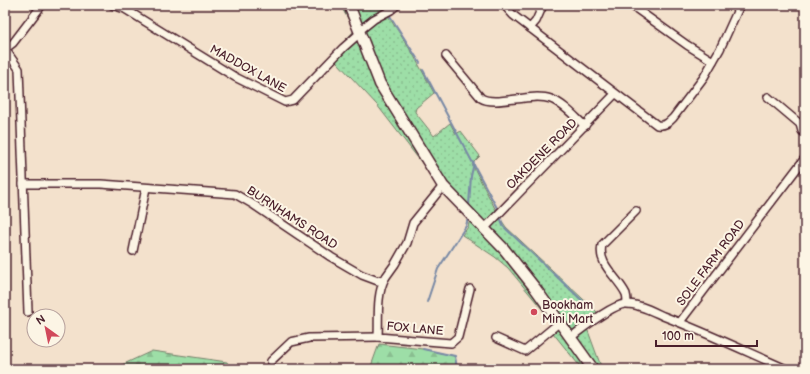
<svg xmlns="http://www.w3.org/2000/svg" width="810" height="374" font-family="'Balsamiq Sans',sans-serif">
  <defs>
    <pattern id="forest-firs" width="22" height="20" patternUnits="userSpaceOnUse"><rect width="22" height="20" fill="#9ddea7"/><path d="M5 1l3.5 6h-7zM16 11l3.5 6h-7z" fill="#89be90"/></pattern>
    <pattern id="park-dots" width="8" height="8" patternUnits="userSpaceOnUse"><rect width="8" height="8" fill="#9ddea7"/><path d="M2 2h.1M6 6h.1" fill="none" stroke="#89be90" stroke-width="1.8" stroke-linecap="round"/></pattern>
  </defs>
  <rect width="100%" height="100%" fill="#f3e1cc"/>
  <filter id="ink" filterUnits="userSpaceOnUse"><feTurbulence type="fractalNoise" baseFrequency=".025" numOctaves="2"/><feDisplacementMap in="SourceGraphic" scale="8" xChannelSelector="R" yChannelSelector="G"/><feConvolveMatrix kernelMatrix="1 2 1 2 8 2 1 2 1" color-interpolation-filters="sRGB"/></filter>
  <g filter="url(#ink)">
    <!-- forest -->
    <g fill="url(#forest-firs)" stroke="#747e69">
      <path d="M 379,344 L 423,349 L 455,356 L 457,369 L 370,369 Z"/>
      <path d="M 152,351 L 227,362 L 230,369 L 113,369 Z"/>
    </g>
    <!-- park -->
    <path fill="url(#park-dots)" stroke="#747e69" d="M 340,5 L 381,5 L 413,54 L 434,93 L 416,108 L 415,112 L 434,136 L 450,123 L 456,134 L 461,131 L 480,156 L 472,164 L 500,218 L 506,227 L 598,313 L 583,323 L 588,331 L 602,369 L 582,369 L 553,333 L 557,327 L 508,268 L 495,257 L 462,235 L 468,227 L 470,219 L 438,184 L 377,105 L 337,62 L 332,54 L 353,32 L 354,29 Z"/>
    <g fill="none" stroke-linecap="round" stroke-linejoin="round">
      <!-- stream -->
      <g stroke="#7889a5" stroke-width="2">
        <path d="M 383,5 L 420,63"/>
        <path d="M 423,70 L 497,208"/>
        <path d="M 469,205 L 471,176 L 474,163"/>
        <path d="M 501,219 L 503,226 L 589,307"/>
        <path d="M 427,302 L 438,269 L 466,226 L 468,218"/>
        <path d="M 423,349 L 455,356 L 457,369"/>
      </g>
      <!-- street casing -->
      <g stroke="#4a1f2b" stroke-width="10">
        <g id="street">
          <path d="M 112,5 L 125,9 L 235,77 L 285,102 L 293,100 L 343,48 L 360,33"/>
          <path d="M 504,5 L 513,15 L 657,125 C 665,126 668,123 673,118 L 704,77 L 720,49 L 740,5"/>
          <path d="M 631,5 L 687,45 L 713,61"/>
          <path d="M 530,28 L 536,21 L 543,5"/>
          <path d="M 359,31 L 374,19 L 391,10 L 397,5"/>
          <path d="M 5,49 L 19,69 L 28,312"/>
          <path d="M 5,49 L 13,43 L 42,5"/>
          <path d="M 446,56 L 481,98 C 495,107 531,92 551,99 C 564,104 575,117 585,126"/>
          <path d="M 768,97 L 800,124 L 802,131 L 805,133"/>
          <path d="M 23,184 L 101,184 L 235,194 L 254,205 L 331,257 L 362,275 L 378,281 L 385,278 L 395,264 L 407,243 L 413,223 L 443,186"/>
          <path d="M 484,229 L 615,94"/>
          <path d="M 133,251 L 146,188"/>
          <path d="M 385,278 C 376,295 379,318 378,337 L 451,343 L 458,337 L 470,289"/>
          <path d="M 627,303 C 627,301 627,297 626,294 C 618,277 597,265 602,245 L 636,211"/>
          <path d="M 680,322 L 805,158"/>
          <path d="M 571,337 C 583,328 612,305 625,304 C 637,303 652,311 663,316 C 705,332 745,351 786,369"/>
          <path d="M 496,338 L 525,351 L 560,322"/>
          <path d="M 271,361 L 291,342 L 309,338 L 378,337"/>
          <path d="M 802,369 L 805,365"/>
        </g>
      </g>
      <!-- secondary casing -->
      <g stroke="#4a1f2b" stroke-width="13">
        <path id="secondary" d="M 349,5 L 380,84 L 443,186 L 504,249 L 535,288 L 593,369"/>
      </g>
      <!-- street -->
      <use href="#street" stroke="#fcf5e5" stroke-width="7"/>
      <!-- secondary -->
      <use href="#secondary" stroke="#fcf5e5" stroke-width="10"/>
    </g>
  </g>
  <!-- markers -->
  <circle fill="#d1495b" stroke="#fcf5e5" stroke-width="1.5" cx="534" cy="312" r="4"/>
  <g text-anchor="middle" dominant-baseline="central" stroke-width="4" stroke-linejoin="round" paint-order="stroke">
    <!-- street labels -->
    <g font-size="12" fill="#4a1f2b" stroke="#fcf5e5">
      <text transform="translate(248 69) rotate(29)">MADDOX LANE</text>
      <text transform="translate(542 154) rotate(-45)">OAKDENE ROAD</text>
      <text transform="translate(292 218) rotate(33)">BURNHAMS ROAD</text>
      <text transform="translate(711 263) rotate(-53)">SOLE FARM ROAD</text>
      <text transform="translate(415 329) rotate(5)">FOX LANE</text>
    </g>
    <!-- poi labels -->
    <g font-size="12" fill="#4a1f2b" stroke="#fcf5e5" text-anchor="start">
      <text x="542" y="305">Bookham<tspan x="542" dy="14">Mini Mart</tspan></text>
    </g>
  </g>
  <!-- margin -->
  <rect width="810" height="374" fill="none" stroke="#fcf5e5" stroke-width="20"/>
  <rect x="10" y="10" width="790" height="354" fill="none" stroke="#4a1f2b" stroke-width="1.5" filter="url(#ink)"/>
  <!-- north arrow -->
  <g transform="translate(46 328) rotate(327)"><circle r="19" fill="#fcf5e5" stroke="#b59f9b"/>
  <path d="M0-3L7 15L0 10L-7 15Z" fill="#d1495b"/>
  <text y="-6" font-size="11" font-weight="bold" text-anchor="middle" fill="#4a1f2b">N</text>
  </g>
  <!-- scale -->
  <path d="M656 340v6h101v-6" fill="none" stroke="#4a1f2b" stroke-width="2"/>
  <text x="662" y="340" font-size="12" fill="#4a1f2b" stroke="#fcf5e5" stroke-width="3" paint-order="stroke">100 m</text>
</svg>
